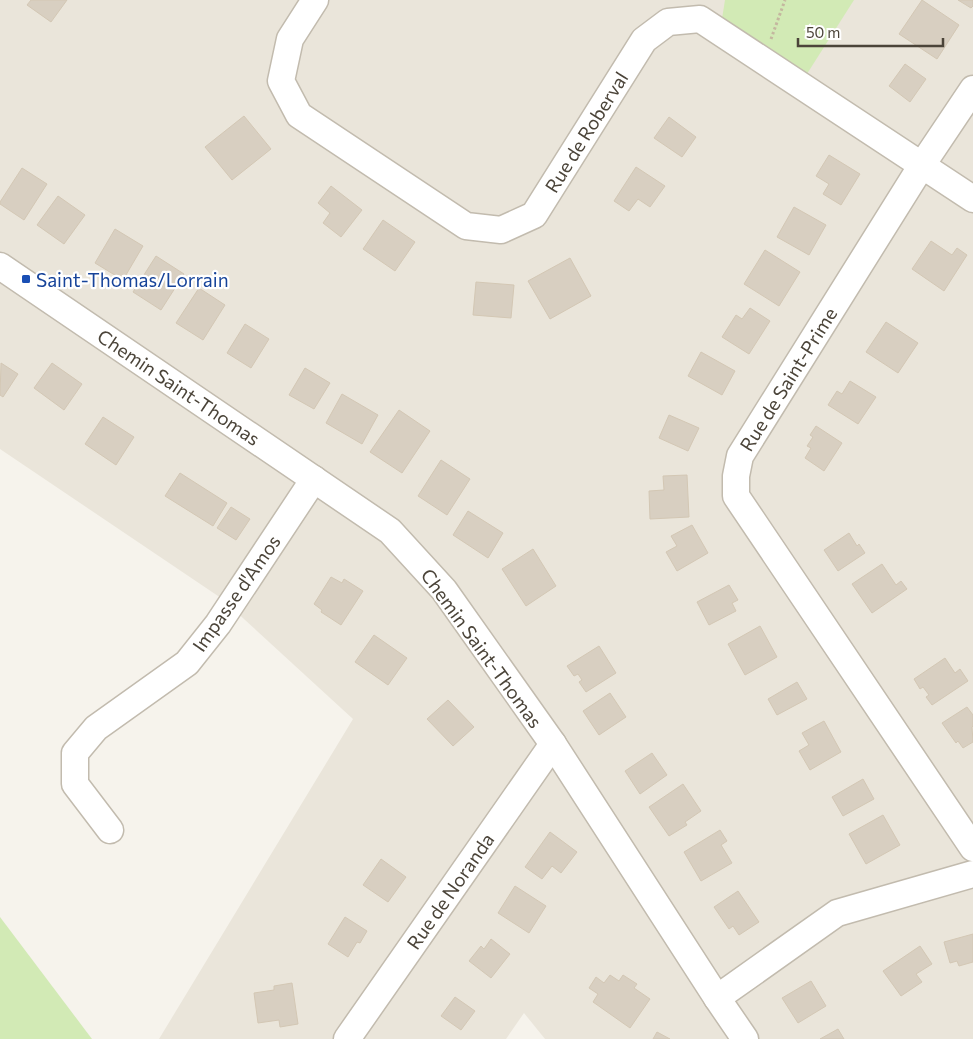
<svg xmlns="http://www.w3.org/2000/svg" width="973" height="1039" font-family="Commissioner,sans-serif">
  <rect width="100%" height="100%" fill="#f6f3ec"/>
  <!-- residential -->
  <path fill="#eae5da" d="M 0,0 L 973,0 L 973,1039 L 545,1039 L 524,1013 L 506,1039 L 159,1039 L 353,719 L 221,598 L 0,449 Z"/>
  <!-- green -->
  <g fill="#d2eab5">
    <path d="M 725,0 L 854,0 L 805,77 L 721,25 Z"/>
    <path d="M 0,917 L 92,1039 L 0,1039 Z"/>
  </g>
  <!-- building -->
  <g fill="#d8cfc1" stroke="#d3c7b4">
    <path d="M 31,0 L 67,0 L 51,22 L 27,5 Z"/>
    <path d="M 922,0 L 959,25 L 937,59 L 899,34 Z"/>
    <path d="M 958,0 L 973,0 L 973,6 L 971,8 Z"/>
    <path d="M 905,64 L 926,79 L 910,102 L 889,86 Z"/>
    <path d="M 244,116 L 271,149 L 232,180 L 205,147 Z"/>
    <path d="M 669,117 L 696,137 L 682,157 L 654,138 Z"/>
    <path d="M 829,155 L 860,174 L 841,205 L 823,194 L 829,184 L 816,176 Z"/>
    <path d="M 636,167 L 665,186 L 650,207 L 638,199 L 629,211 L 614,201 Z"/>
    <path d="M 22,168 L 47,184 L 24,220 L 0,204 L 0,202 Z"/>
    <path d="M 331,186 L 362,210 L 341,237 L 323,223 L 330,213 L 318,203 Z"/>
    <path d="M 58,196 L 85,215 L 64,244 L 37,225 Z"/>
    <path d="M 794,207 L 826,225 L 809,255 L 777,237 Z"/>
    <path d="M 383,220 L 415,242 L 395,271 L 363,249 Z"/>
    <path d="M 115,229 L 143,246 L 123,280 L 95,263 Z"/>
    <path d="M 931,241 L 952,255 L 957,248 L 967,255 L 944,291 L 912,269 Z"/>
    <path d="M 765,250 L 800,272 L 779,306 L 744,284 Z"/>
    <path d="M 156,256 L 184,274 L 161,310 L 133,292 Z"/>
    <path d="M 570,258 L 591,296 L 550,319 L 528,281 Z"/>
    <path d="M 476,282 L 514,285 L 511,318 L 473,315 Z"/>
    <path d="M 199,288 L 225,305 L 203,340 L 176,323 Z"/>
    <path d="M 750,308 L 770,321 L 749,354 L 722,337 L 736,315 L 742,319 Z"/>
    <path d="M 886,322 L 918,343 L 898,373 L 866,352 Z"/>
    <path d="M 245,324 L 269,339 L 251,368 L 227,353 Z"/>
    <path d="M 701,352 L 735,371 L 722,395 L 688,376 Z"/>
    <path d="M 1,363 L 18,374 L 3,397 L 0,395 Z"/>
    <path d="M 52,363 L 82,384 L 64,410 L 34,388 Z"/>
    <path d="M 305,368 L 330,383 L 314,409 L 289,395 Z"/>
    <path d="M 850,381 L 876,397 L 858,424 L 828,405 L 837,391 L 842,394 Z"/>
    <path d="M 342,394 L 378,415 L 362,444 L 326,423 Z"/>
    <path d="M 399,410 L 430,431 L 402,473 L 370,452 Z"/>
    <path d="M 669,415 L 699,428 L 688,451 L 659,438 Z"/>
    <path d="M 103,417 L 134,437 L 116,465 L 85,444 Z"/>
    <path d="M 816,426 L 842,443 L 824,471 L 805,458 L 811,448 L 807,446 L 813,437 L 810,435 Z"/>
    <path d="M 441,460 L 470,479 L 447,515 L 418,496 Z"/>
    <path d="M 180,473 L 227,503 L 213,526 L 165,496 Z"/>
    <path d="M 687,475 L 689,517 L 650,519 L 649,491 L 664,490 L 663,476 Z"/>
    <path d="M 231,507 L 250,519 L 236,540 L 217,528 Z"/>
    <path d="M 468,511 L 503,533 L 488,558 L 453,535 Z"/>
    <path d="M 692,525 L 708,553 L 677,571 L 666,552 L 677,546 L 671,536 Z"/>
    <path d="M 849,533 L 857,546 L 859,544 L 865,553 L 838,571 L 824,550 Z"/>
    <path d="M 533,549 L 556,586 L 526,606 L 502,569 Z"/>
    <path d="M 882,564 L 896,585 L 901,581 L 907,589 L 872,613 L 852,584 Z"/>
    <path d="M 331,577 L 342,583 L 344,579 L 363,591 L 341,625 L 321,612 L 322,610 L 314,604 Z"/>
    <path d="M 729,585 L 738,600 L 732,603 L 736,611 L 709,625 L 697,602 Z"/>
    <path d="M 760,626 L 777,657 L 745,675 L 728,644 Z"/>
    <path d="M 374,635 L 407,658 L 388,685 L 355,662 Z"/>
    <path d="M 599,646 L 616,673 L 586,692 L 579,682 L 582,680 L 578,674 L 574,676 L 567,666 Z"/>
    <path d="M 945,658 L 955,673 L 960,669 L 968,681 L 932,705 L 926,697 L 929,695 L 923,687 L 920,689 L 914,679 Z"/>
    <path d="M 797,682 L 807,699 L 777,715 L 768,699 Z"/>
    <path d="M 610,693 L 626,717 L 599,735 L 583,711 Z"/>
    <path d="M 448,700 L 474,727 L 453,746 L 427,719 Z"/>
    <path d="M 967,707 L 973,715 L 973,726 L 972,727 L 973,742 L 963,748 L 958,741 L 956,743 L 942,723 Z"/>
    <path d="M 824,721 L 841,752 L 810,770 L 799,751 L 809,745 L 802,733 Z"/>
    <path d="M 652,753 L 667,775 L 640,794 L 625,771 Z"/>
    <path d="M 863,779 L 874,799 L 843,816 L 832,797 Z"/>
    <path d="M 683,784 L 701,811 L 685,822 L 687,825 L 669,836 L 649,807 Z"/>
    <path d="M 883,815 L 900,845 L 866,864 L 849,834 Z"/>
    <path d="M 720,830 L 727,841 L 721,845 L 732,863 L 701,881 L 684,852 Z"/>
    <path d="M 550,832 L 577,852 L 561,873 L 552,866 L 542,879 L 525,867 Z"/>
    <path d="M 381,859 L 406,877 L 388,902 L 363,885 Z"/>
    <path d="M 515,886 L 546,906 L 529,933 L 498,913 Z"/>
    <path d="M 738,891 L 759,922 L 739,935 L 733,926 L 729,929 L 714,907 Z"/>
    <path d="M 345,917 L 367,931 L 360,943 L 357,942 L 348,957 L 328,944 Z"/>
    <path d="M 973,934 L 973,962 L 959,966 L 957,961 L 950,963 L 944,942 Z"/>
    <path d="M 491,939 L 510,954 L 491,978 L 469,961 L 481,946 L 484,949 Z"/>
    <path d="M 920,946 L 932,964 L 916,974 L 922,982 L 901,996 L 883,971 Z"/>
    <path d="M 610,975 L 619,981 L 623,975 L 637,984 L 634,988 L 650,999 L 630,1028 L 593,1002 L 598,994 L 589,988 L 596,977 L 604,983 Z"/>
    <path d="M 811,981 L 826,1006 L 798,1023 L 782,998 Z"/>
    <path d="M 292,983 L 298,1024 L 280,1027 L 279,1020 L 258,1023 L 254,993 L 274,990 L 274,986 Z"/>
    <path d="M 455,997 L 475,1011 L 461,1030 L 441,1016 Z"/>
    <path d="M 838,1029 L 844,1039 L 820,1039 Z"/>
    <path d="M 657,1032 L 670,1039 L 653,1039 Z"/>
  </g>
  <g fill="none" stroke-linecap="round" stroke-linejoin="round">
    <!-- minor casing -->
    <g stroke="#c2bbae" stroke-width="29">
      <g id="minor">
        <path d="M 315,0 L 290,39 L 281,81 L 299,115 L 466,226 L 501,230 L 534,215 L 644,40 L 668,22 L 700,19 L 973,199"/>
        <path d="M 973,89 L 922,165 L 740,456 L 736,476 L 736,496 L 973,848"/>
        <path d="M 0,266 L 390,531 L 444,590 L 553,744 L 717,998 L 745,1039"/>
        <path d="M 110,830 L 75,784 L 75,753 L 96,728 L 187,663 L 218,624 L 314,479"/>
        <path d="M 717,998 L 837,913 L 973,874"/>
        <path d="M 347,1039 L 553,744"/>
      </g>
    </g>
    <!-- path -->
    <path stroke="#c4b79f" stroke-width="3" stroke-dasharray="2.5 2.5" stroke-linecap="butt" d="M 771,39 L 785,0"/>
    <!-- minor -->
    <use href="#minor" stroke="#fff" stroke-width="26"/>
  </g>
  <!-- markers -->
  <rect fill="#1a4fb4" stroke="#fff" stroke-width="2" x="21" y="274" width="10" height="10" rx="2.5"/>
  <g text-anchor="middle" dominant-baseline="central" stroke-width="4.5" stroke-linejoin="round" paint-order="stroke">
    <!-- street labels -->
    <g font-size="19" fill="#4b4439" stroke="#fff">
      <text transform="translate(586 132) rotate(-58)">Rue de Roberval</text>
      <text transform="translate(788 379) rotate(-58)">Rue de Saint-Prime</text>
      <text transform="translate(179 387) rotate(34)">Chemin Saint-Thomas</text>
      <text transform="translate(236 593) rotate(-55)">Impasse d'Amos</text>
      <text transform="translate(482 648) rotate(54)">Chemin Saint-Thomas</text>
      <text transform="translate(450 891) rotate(-55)">Rue de Noranda</text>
    </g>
    <!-- transit labels -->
    <g font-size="19" fill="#164399" stroke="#fff" text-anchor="start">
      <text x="36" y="279">Saint-Thomas/Lorrain</text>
    </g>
  </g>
  <!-- scale -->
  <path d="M798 38v8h145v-8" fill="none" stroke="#4b4439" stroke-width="2.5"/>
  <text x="806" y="38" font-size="15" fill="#4b4439" stroke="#ffffff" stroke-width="4" paint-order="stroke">50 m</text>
</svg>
